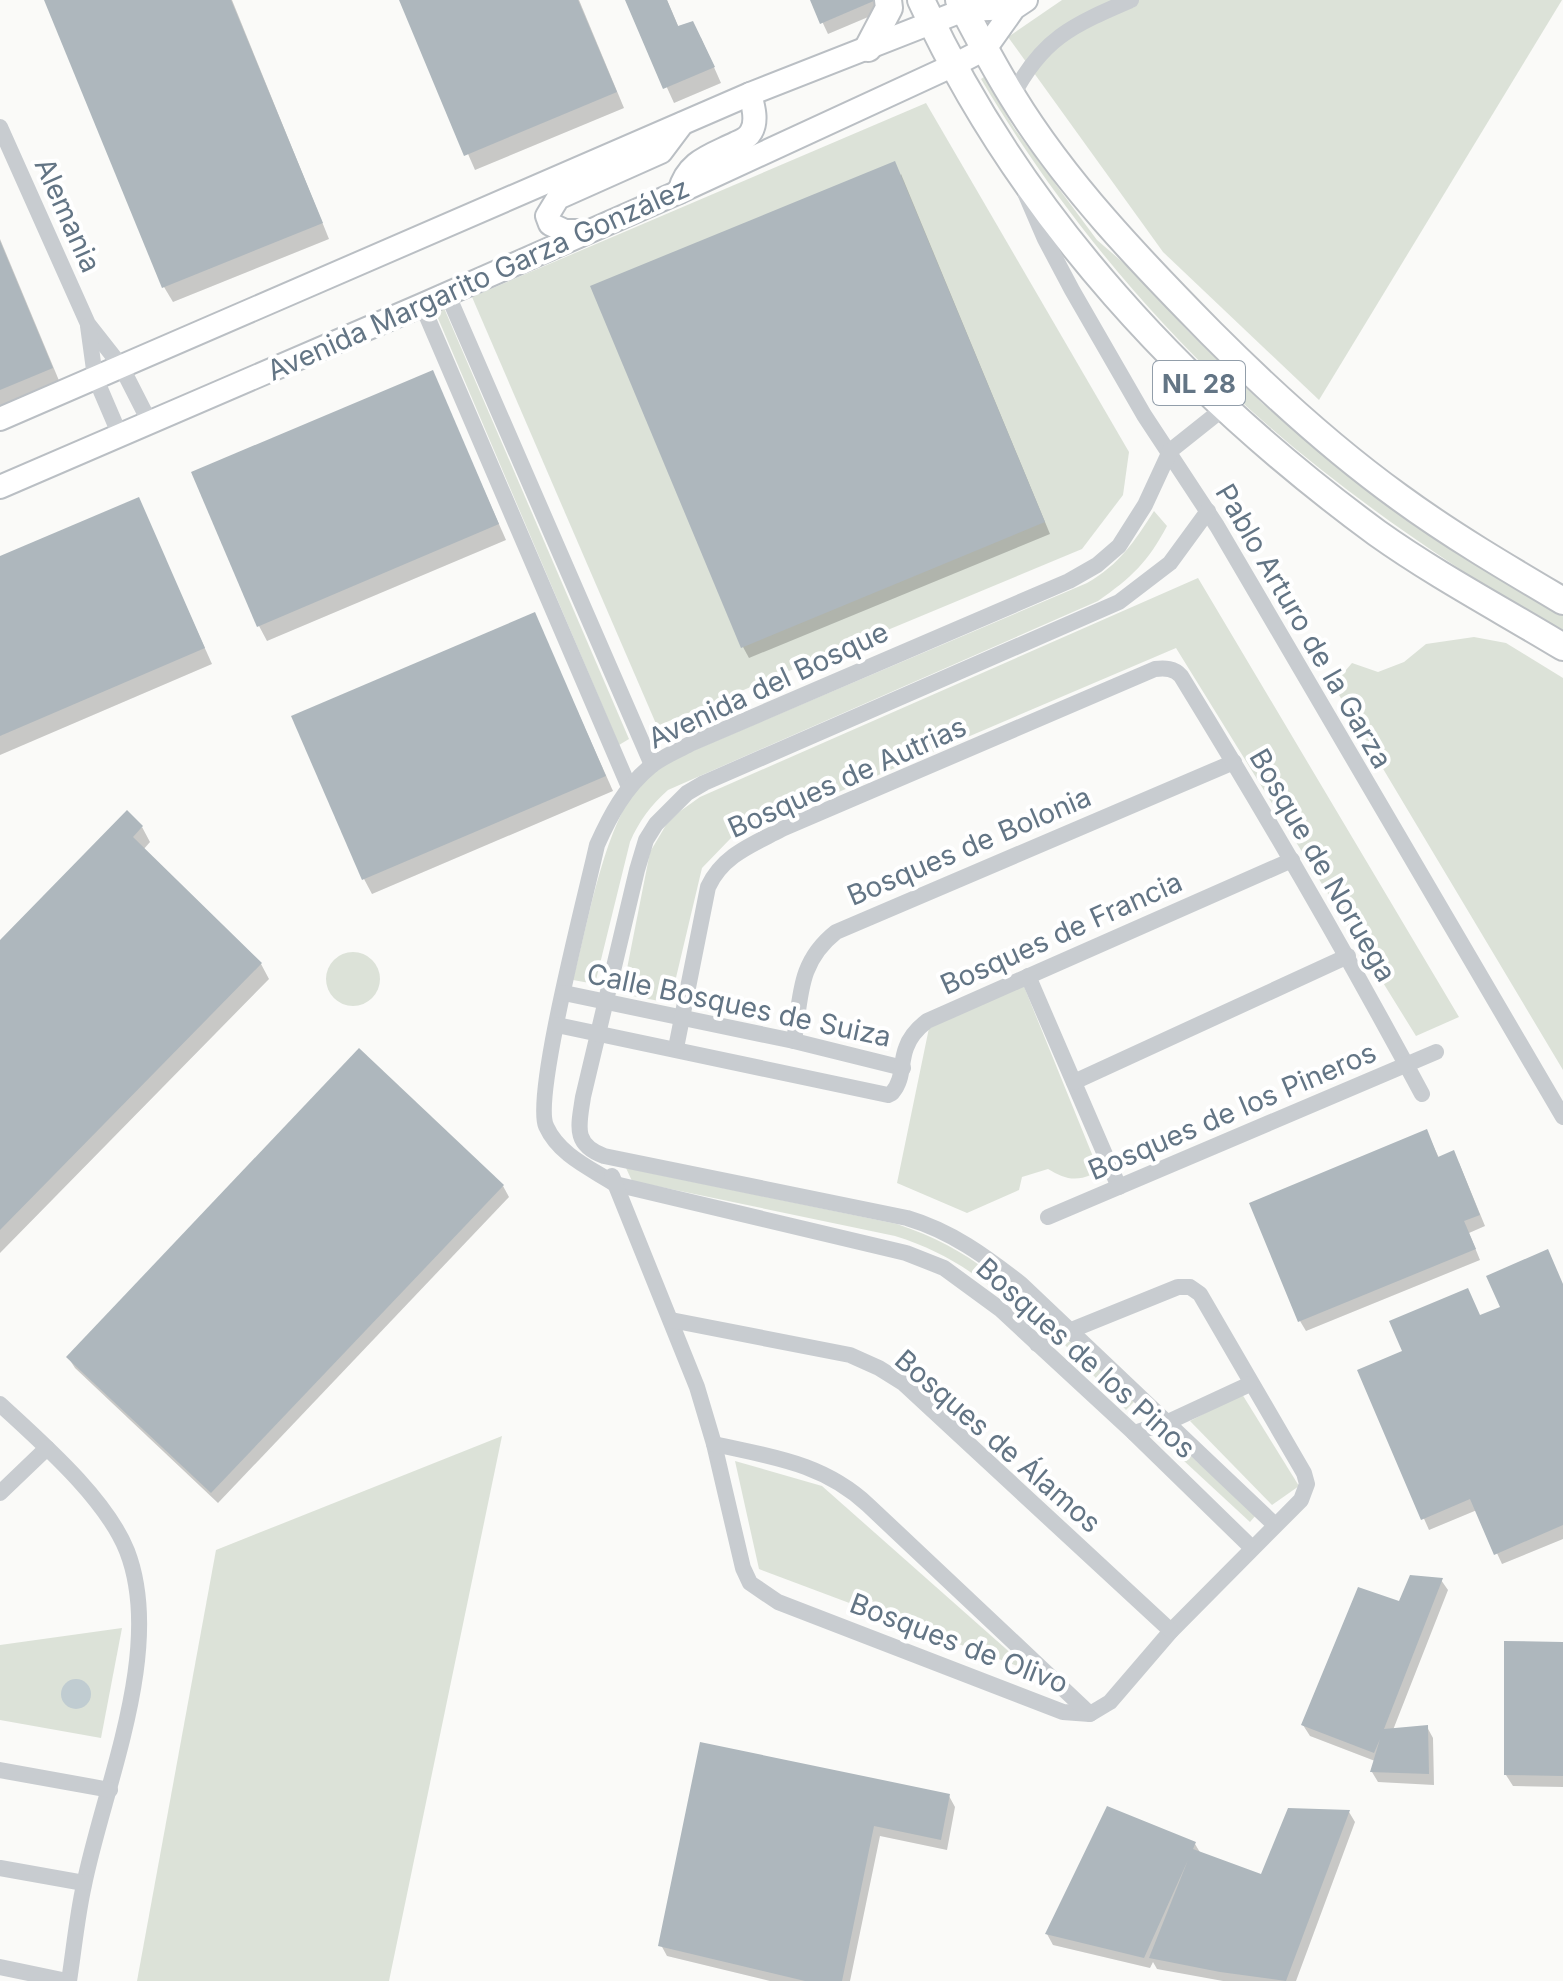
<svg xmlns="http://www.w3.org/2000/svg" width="1563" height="1981" font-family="Inter,sans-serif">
  <rect width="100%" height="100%" fill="#fafaf8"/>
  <!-- green -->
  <g fill="#dce2d8">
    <path d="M 1062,0 L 1562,0 L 1319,400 L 1163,252 L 1008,37 Z"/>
    <path d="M 984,77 L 1014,128 L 1097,240 L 1134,272 L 1188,331 L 1262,403 L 1349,475 L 1422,527 L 1563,616 L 1563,634 C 1447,564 1328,484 1230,391 C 1133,299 1049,194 981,79 Z"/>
    <path d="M 926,103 L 1129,452 L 1123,495 L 1082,549 L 657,726 L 472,297 Z"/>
    <path d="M 441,301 L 629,739 L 619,745 L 432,304 Z"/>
    <path d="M 1154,511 L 1167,526 C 1148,562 1131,578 1098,601 L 668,790 C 651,805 639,821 630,842 L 595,984 L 573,980 C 587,927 604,828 638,787 C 650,772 666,764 683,755 L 1087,583 C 1120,564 1134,542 1154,511 Z"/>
    <path d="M 1198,578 L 1459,1017 L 1416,1036 L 1176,648 L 731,838 L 702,868 L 670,1003 L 622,994 L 650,852 L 666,825 L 679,812 L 700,797 Z"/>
    <path d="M 1474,637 L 1506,643 L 1563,678 L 1563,1070 L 1333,685 L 1352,663 L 1378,672 L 1404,662 L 1426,644 Z"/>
    <circle cx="353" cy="979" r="27"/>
    <path d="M 1023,984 L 1096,1164 L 1091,1175 C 1074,1182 1063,1178 1048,1169 L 1022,1177 L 1019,1190 L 967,1213 L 897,1183 L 929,1028 Z"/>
    <path d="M 626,1168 L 897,1224 C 963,1246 998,1276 1046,1324 L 1038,1328 C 991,1285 956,1255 895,1236 L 632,1181 Z"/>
    <path d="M 1071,1340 L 1134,1402 L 1126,1410 L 1065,1345 Z"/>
    <path d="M 1242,1394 L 1299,1486 L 1272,1505 L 1190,1421 Z"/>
    <path d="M 1163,1431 L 1256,1515 L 1250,1522 L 1156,1435 Z"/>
    <path d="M 502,1436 L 389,1981 L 137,1981 L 216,1550 Z"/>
    <path d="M 735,1461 L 822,1486 L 1031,1671 L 759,1569 Z"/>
    <path d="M 122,1628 L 101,1738 L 0,1720 L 0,1645 Z"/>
  </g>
  <!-- water -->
  <circle fill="#c0ccd1" cx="76" cy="1694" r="15"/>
  <!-- shadow -->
  <g fill="#0003">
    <path d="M 46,0 L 232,0 L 329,239 L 173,302 L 164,287 Z"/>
    <path d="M 401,0 L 579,0 L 624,108 L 475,170 Z"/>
    <path d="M 627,0 L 667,0 L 679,28 L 701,38 L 721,83 L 674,103 Z"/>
    <path d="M 812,0 L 874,0 L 880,12 L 828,34 Z"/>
    <path d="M 901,174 L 1050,534 L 749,658 L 743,647 Z"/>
    <path d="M 0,239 L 60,383 L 0,408 Z"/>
    <path d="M 432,372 L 506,540 L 267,641 L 259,626 Z"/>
    <path d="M 138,499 L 212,664 L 0,755 L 0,559 Z"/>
    <path d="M 534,614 L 613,791 L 372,894 L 364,879 Z"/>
    <path d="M 142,827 L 150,842 L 143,850 L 261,964 L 269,979 L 0,1253 L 0,943 Z"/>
    <path d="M 1427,1132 L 1439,1158 L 1459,1163 L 1485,1226 L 1469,1233 L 1480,1260 L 1306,1331 L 1300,1321 Z"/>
    <path d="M 503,1186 L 509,1197 L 218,1503 L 75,1368 L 68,1357 Z"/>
    <path d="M 1563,1284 L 1563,1539 L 1502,1564 L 1477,1510 L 1429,1530 L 1359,1371 Z"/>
    <path d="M 1441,1580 L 1448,1590 L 1393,1730 L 1427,1727 L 1433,1738 L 1434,1785 L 1378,1782 L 1372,1772 L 1375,1761 L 1310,1736 L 1303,1725 L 1400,1603 Z"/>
    <path d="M 1563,1644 L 1563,1787 L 1513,1786 L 1506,1775 Z"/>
    <path d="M 701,1744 L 949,1796 L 955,1807 L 947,1850 L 880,1836 L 850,1981 L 770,1981 L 667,1956 L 661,1945 Z"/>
    <path d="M 1349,1812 L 1355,1822 L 1296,1981 L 1223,1981 L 1157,1969 L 1153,1962 L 1150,1968 L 1053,1945 L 1047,1934 L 1195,1844 L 1201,1854 L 1262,1876 Z"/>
  </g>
  <!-- building -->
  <g fill="#aeb7bd">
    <path d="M 44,0 L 231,0 L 323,223 L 162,288 Z"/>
    <path d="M 399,0 L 578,0 L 617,92 L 464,156 Z"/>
    <path d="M 625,0 L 667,0 L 678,26 L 693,21 L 715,67 L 663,89 Z"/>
    <path d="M 810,0 L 876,0 L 820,24 Z"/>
    <path d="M 895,161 L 1045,522 L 741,648 L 590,286 Z"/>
    <path d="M 0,241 L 53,368 L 0,390 Z"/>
    <path d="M 433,370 L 499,524 L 257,627 L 191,472 Z"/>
    <path d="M 139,497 L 205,648 L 0,736 L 0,556 Z"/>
    <path d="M 535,612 L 606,776 L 362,880 L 291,716 Z"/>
    <path d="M 127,810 L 143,826 L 133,837 L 262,963 L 0,1230 L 0,940 Z"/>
    <path d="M 359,1048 L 504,1185 L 211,1493 L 66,1357 Z"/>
    <path d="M 1427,1129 L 1438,1157 L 1454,1150 L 1480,1215 L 1464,1221 L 1476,1249 L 1298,1322 L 1249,1203 Z"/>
    <path d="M 1548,1249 L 1563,1284 L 1563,1525 L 1494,1555 L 1470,1499 L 1421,1520 L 1357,1370 L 1402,1351 L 1389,1321 L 1468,1288 L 1480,1315 L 1500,1307 L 1486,1276 Z"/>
    <path d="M 1410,1575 L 1443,1578 L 1384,1729 L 1428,1725 L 1429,1774 L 1370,1772 L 1380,1739 L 1374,1753 L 1301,1725 L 1358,1587 L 1399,1601 Z"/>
    <path d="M 1504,1641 L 1563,1642 L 1563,1776 L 1504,1775 Z"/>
    <path d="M 700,1742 L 950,1794 L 941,1840 L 874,1826 L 842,1981 L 805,1981 L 658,1946 Z"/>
    <path d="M 1107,1806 L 1196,1842 L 1193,1849 L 1261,1874 L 1288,1808 L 1350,1810 L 1286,1981 L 1220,1972 L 1149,1958 L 1188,1860 L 1144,1958 L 1045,1934 Z"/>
  </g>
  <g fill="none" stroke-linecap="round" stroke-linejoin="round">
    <!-- secondary casing -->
    <g stroke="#babfc4" stroke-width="26">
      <g id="secondary">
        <path d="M 679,192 C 687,161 710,156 736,143 C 741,141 748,138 751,132 C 758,121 753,105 750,94"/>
        <path d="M 584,231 L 565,231 L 550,224 L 547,216 L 558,198 L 661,152 L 682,124"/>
        <path d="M 0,419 L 750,94 L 964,10 L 1014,8"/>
        <path d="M 0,487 L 422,305 L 679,192 L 954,65 L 985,49 L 1014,8 L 1026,0"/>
      </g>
    </g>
    <!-- primary casing -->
    <g stroke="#bbbfc3" stroke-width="30">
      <g id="primary">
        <path d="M 921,0 C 1020,216 1188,394 1377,533 C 1436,575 1502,610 1563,647"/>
        <path d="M 959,0 C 976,33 993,65 1012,96 C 1065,183 1140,261 1211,333 C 1270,392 1331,448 1399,497 C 1451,535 1507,568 1563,601"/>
        <path d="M 868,48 L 889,8 L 888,0"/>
      </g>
    </g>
    <!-- street -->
    <g stroke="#c8ccd0" stroke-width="16">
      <path d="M 1012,97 C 1042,38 1073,25 1131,0"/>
      <path d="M 0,127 L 88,324 L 121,366 L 149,421"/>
      <path d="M 1026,195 L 1045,239 L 1072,290 L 1144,415 L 1217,526 L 1563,1117"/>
      <path d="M 447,293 L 652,765"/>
      <path d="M 422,305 L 629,787"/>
      <path d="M 88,326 L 95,377 L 119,433"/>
      <path d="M 1224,408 L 1170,451 L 1145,505 L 1119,546 L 1097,565 L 1069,581 L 690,744 C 677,751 662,757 651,766 C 625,787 610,816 597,845 C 587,891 533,1095 546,1126 C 559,1155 590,1168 615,1184 L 906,1253 L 944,1268 L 1000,1309 L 1134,1433 L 1252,1548"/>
      <path d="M 1208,511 L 1170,563 L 1119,602 L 704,783 L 687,793 L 656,824 L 646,840 L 637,870 L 583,1097 C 579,1125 572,1144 604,1156 L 907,1218 C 951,1231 985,1256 1021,1284 L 1274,1524"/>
      <path d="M 1028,976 L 1119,1187"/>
      <path d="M 564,993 L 794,1041 L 903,1068"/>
      <path d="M 557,1025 L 888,1095 L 892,1093 C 904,1079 900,1064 906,1048 C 910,1036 918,1028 927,1021 L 1292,860"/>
      <path d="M 794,1041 C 801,996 798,962 836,932 L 1234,762"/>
      <path d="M 676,1048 L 708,887 C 723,855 752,845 782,829 L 1155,669 C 1165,668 1174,668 1181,676 C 1265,813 1346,952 1422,1094"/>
      <path d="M 1074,1082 L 1348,956"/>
      <path d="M 612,1176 L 697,1387 L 714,1444 L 743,1568 L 750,1583 L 778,1602 L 1063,1712 L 1090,1714 L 1110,1702 L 1171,1631 L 1301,1500 L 1307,1484 L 1304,1473 L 1200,1294 L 1190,1287 L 1178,1287 L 1037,1344"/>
      <path d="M 1048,1217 L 1436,1052"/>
      <path d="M 671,1320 L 850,1355 L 879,1368 L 903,1383 L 1171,1631"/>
      <path d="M 0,1404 C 41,1442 106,1498 127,1551 C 165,1649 104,1786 84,1885 C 77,1916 74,1949 69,1981"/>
      <path d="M 1134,1433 L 1168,1422 L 1250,1384"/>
      <path d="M 714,1444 C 772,1457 823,1463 868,1505 L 1090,1714"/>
      <path d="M 0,1493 L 47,1448"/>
      <path d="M 0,1770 L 110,1790"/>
      <path d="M 0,1868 L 84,1883"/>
      <path d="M 0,1967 L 67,1981"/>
    </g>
    <!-- secondary -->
    <use href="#secondary" stroke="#fff" stroke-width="22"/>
    <!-- primary -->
    <use href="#primary" stroke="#fff" stroke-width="26"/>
  </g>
  <g text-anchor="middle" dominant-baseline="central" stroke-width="8" stroke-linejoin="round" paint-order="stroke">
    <!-- shield labels -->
    <rect fill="#fff" stroke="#929eaa" stroke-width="2" x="1153" y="361" width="92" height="44" rx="6"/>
    <g font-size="26" font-weight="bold" fill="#637585">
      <text x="1199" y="383">NL 28</text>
    </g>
    <!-- street labels -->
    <g font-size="28" fill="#637585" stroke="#fff">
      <text transform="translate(68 215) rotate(66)">Alemania</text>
      <text transform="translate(478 279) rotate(-24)">Avenida Margarito Garza González</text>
      <text transform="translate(1304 626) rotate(60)">Pablo Arturo de la Garza</text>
      <text transform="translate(768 685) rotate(-25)">Avenida del Bosque</text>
      <text transform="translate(847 777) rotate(-24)">Bosques de Autrias</text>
      <text transform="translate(969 846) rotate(-23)">Bosques de Bolonia</text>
      <text transform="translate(1323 865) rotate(60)">Bosque de Noruega</text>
      <text transform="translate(1061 933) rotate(-24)">Bosques de Francia</text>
      <text transform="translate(739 1005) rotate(12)">Calle Bosques de Suiza</text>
      <text transform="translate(1232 1111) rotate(-23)">Bosques de los Pineros</text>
      <text transform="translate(1086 1358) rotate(42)">Bosques de los Pinos</text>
      <text transform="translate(998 1441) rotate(41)">Bosques de Álamos</text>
      <text transform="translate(959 1643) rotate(21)">Bosques de Olivo</text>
    </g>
  </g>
</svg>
